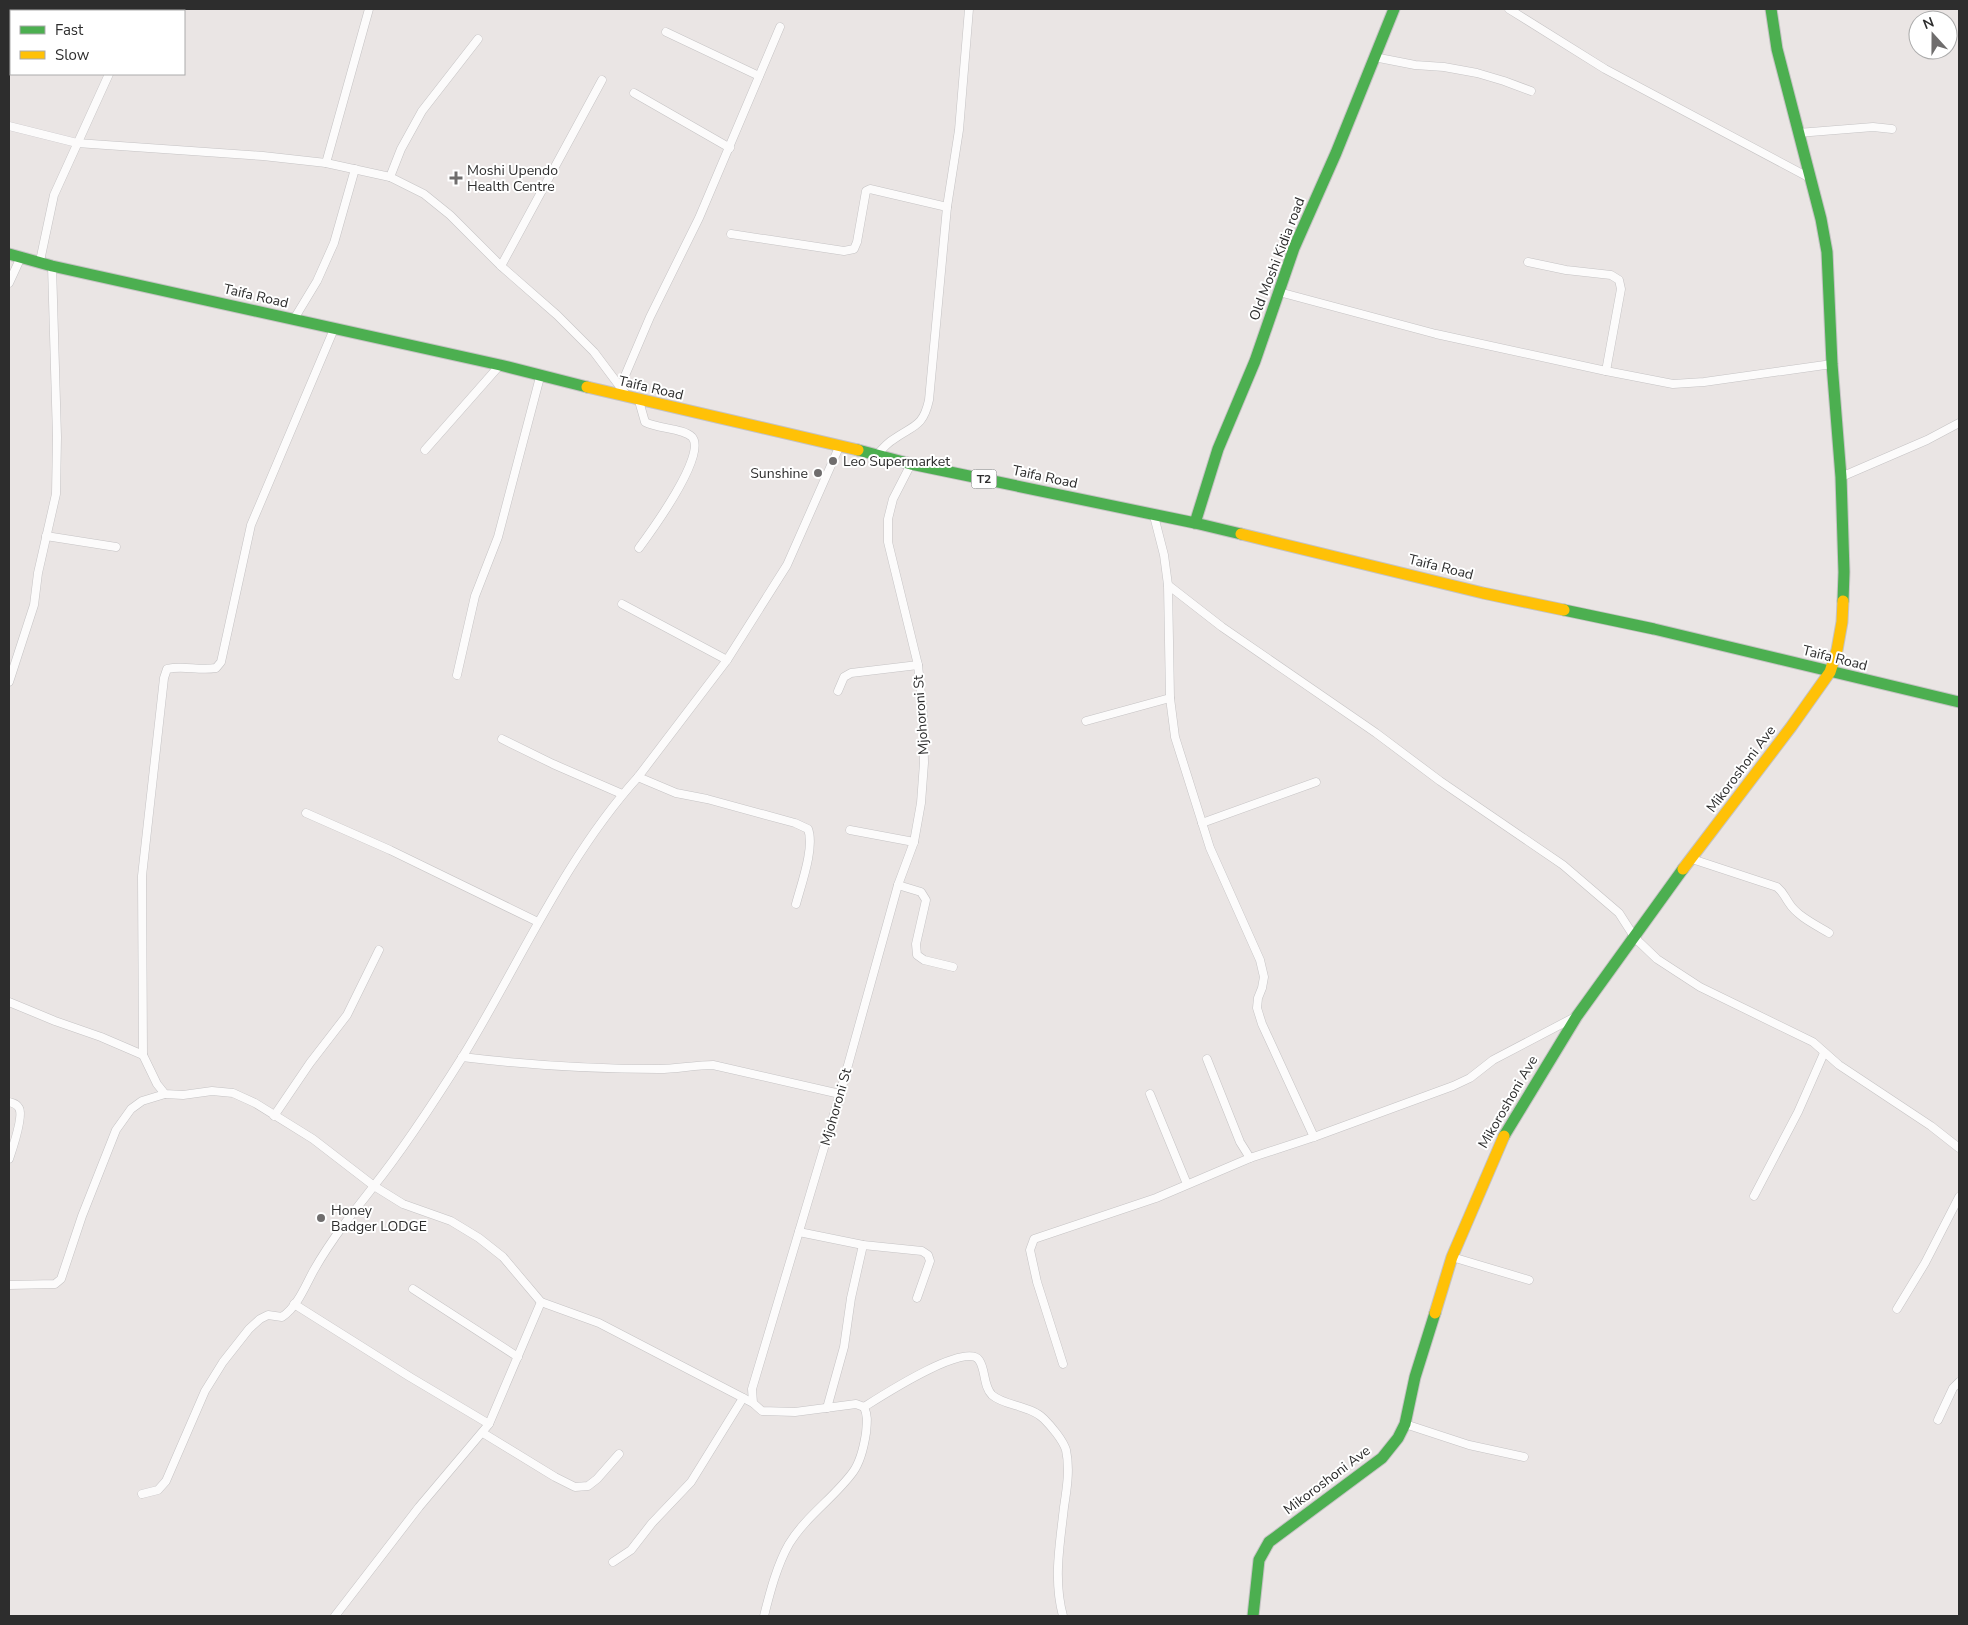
<svg xmlns="http://www.w3.org/2000/svg" width="1968" height="1625" font-family="'Nunito Sans',sans-serif">
  <rect width="100%" height="100%" fill="#eae5e4"/>
  <g fill="none" stroke-linecap="round" stroke-linejoin="round">
    <!-- street casing -->
    <g stroke="#c5c3c4" stroke-width="9">
      <g id="street">
        <path d="M 1509,9 L 1605,69 L 1810,178"/>
        <path d="M 138,11 L 139,9"/>
        <path d="M 666,32 L 759,76"/>
        <path d="M 1374,57 L 1415,65 L 1444,67 L 1477,73 L 1504,81 L 1531,91"/>
        <path d="M 634,93 L 730,148"/>
        <path d="M 9,126 L 77,143 L 263,156 L 326,163 L 390,177 L 424,194 L 450,215 L 501,266 L 557,315 L 594,352 L 627,396"/>
        <path d="M 1798,133 L 1873,127 L 1892,129"/>
        <path d="M 326,163 L 369,9"/>
        <path d="M 390,177 L 401,149 L 422,111 L 478,39"/>
        <path d="M 731,234 L 844,251 L 854,249 L 857,242 L 866,191 L 870,189 L 947,207"/>
        <path d="M 40,261 L 54,195 L 109,74"/>
        <path d="M 1528,262 L 1566,270 L 1611,275 L 1619,280 L 1621,289 L 1606,371"/>
        <path d="M 501,266 L 602,80"/>
        <path d="M 9,283 L 21,257"/>
        <path d="M 1279,292 L 1436,334 L 1606,371 L 1673,384 L 1704,382 L 1832,364"/>
        <path d="M 294,319 L 317,281 L 334,243 L 355,169"/>
        <path d="M 621,385 L 650,317 L 699,218 L 780,27"/>
        <path d="M 425,450 L 500,365"/>
        <path d="M 877,455 C 882,449 887,443 894,439 C 914,425 923,427 929,400 L 947,207 L 959,130 L 969,9"/>
        <path d="M 1841,477 L 1927,440 L 1959,423"/>
        <path d="M 1154,516 L 1164,555 L 1168,585 L 1170,698 L 1175,737 L 1210,848 L 1260,960 L 1264,977 L 1262,988 L 1258,998 L 1257,1008 L 1262,1024 L 1314,1137"/>
        <path d="M 46,536 L 116,547"/>
        <path d="M 639,548 C 650,533 708,454 692,437 C 683,428 658,429 645,422 L 639,401"/>
        <path d="M 1168,585 L 1222,627 L 1376,733 L 1440,781 L 1563,865 L 1619,913 L 1635,938 L 1657,959 L 1700,987 L 1813,1042 L 1839,1065 L 1931,1126 L 1959,1148"/>
        <path d="M 622,604 L 727,660"/>
        <path d="M 457,675 L 475,596 L 498,537 L 540,377"/>
        <path d="M 9,682 L 34,605 L 38,573 L 56,494 L 57,437 L 52,266"/>
        <path d="M 838,691 L 844,677 L 851,673 L 918,665"/>
        <path d="M 1086,721 L 1170,698"/>
        <path d="M 502,739 L 553,764 L 622,794"/>
        <path d="M 638,777 L 676,793 L 707,799 L 795,823 L 808,829 C 815,847 801,885 796,904"/>
        <path d="M 306,813 L 390,850 L 538,922"/>
        <path d="M 1202,823 L 1316,782"/>
        <path d="M 850,830 L 914,842"/>
        <path d="M 1692,859 L 1777,887 C 1784,893 1784,896 1789,903 C 1797,916 1816,925 1829,933"/>
        <path d="M 898,885 L 921,892 L 926,900 L 916,944 L 917,955 L 924,960 L 953,967"/>
        <path d="M 9,1002 L 55,1021 L 101,1037 L 143,1055 L 157,1084 L 165,1094 L 183,1095 L 212,1091 L 233,1093 L 255,1103 L 313,1139 L 374,1186 L 403,1204 L 451,1221 L 479,1238 L 503,1257 L 541,1302 L 599,1323 L 753,1403"/>
        <path d="M 143,1055 L 142,876 L 164,678 L 167,669 C 183,665 199,671 216,668 L 221,662 L 251,525 L 334,329"/>
        <path d="M 462,1057 C 528,1065 593,1069 659,1069 C 677,1069 695,1065 713,1065 L 840,1094"/>
        <path d="M 1207,1059 L 1240,1142 L 1250,1158"/>
        <path d="M 1150,1094 L 1187,1184"/>
        <path d="M 9,1102 C 13,1103 17,1104 19,1108 C 24,1116 12,1150 9,1159"/>
        <path d="M 274,1116 L 310,1063 L 347,1015 L 379,950"/>
        <path d="M 1754,1196 L 1798,1112 L 1824,1053"/>
        <path d="M 799,1232 L 863,1245 L 922,1251 L 928,1255 L 930,1261 L 917,1298"/>
        <path d="M 1452,1257 L 1529,1280"/>
        <path d="M 9,1285 L 55,1284 L 61,1279 L 82,1216 L 116,1130 L 131,1109 L 142,1101 L 165,1094"/>
        <path d="M 413,1289 L 518,1357"/>
        <path d="M 294,1304 L 410,1377 L 489,1424"/>
        <path d="M 1897,1309 L 1925,1263 L 1959,1197"/>
        <path d="M 1063,1364 L 1037,1282 L 1030,1250 L 1034,1239 L 1156,1198 L 1250,1158 L 1314,1137 L 1453,1086 L 1470,1078 L 1493,1060 L 1575,1017"/>
        <path d="M 864,1407 C 880,1397 966,1341 979,1360 C 986,1370 983,1386 992,1395 C 1004,1406 1030,1405 1044,1419 C 1051,1426 1063,1440 1066,1450 C 1070,1468 1067,1488 1064,1507 C 1060,1544 1053,1579 1063,1616"/>
        <path d="M 827,1408 L 844,1347 L 851,1298 L 863,1245"/>
        <path d="M 1938,1420 L 1953,1388 L 1959,1382"/>
        <path d="M 1405,1424 L 1469,1445 L 1524,1457"/>
        <path d="M 483,1433 L 555,1477 L 575,1487 L 588,1486 L 597,1479 L 619,1454"/>
        <path d="M 142,1494 L 158,1490 L 166,1481 L 205,1391 L 223,1362 L 249,1329 L 260,1319 L 268,1315 L 282,1317 C 298,1306 305,1286 314,1270 C 323,1254 334,1238 345,1223 C 354,1211 364,1199 373,1187 C 405,1147 436,1099 463,1056 C 520,963 564,859 638,777 L 727,660 L 787,565 L 840,445"/>
        <path d="M 613,1562 L 631,1550 L 652,1523 L 691,1482 L 743,1398"/>
        <path d="M 335,1616 L 419,1507 L 489,1424 L 541,1302"/>
        <path d="M 764,1616 C 770,1592 777,1565 789,1544 C 806,1516 834,1498 853,1472 C 861,1461 864,1446 866,1433 C 867,1422 868,1416 864,1407 L 856,1404 L 795,1412 L 762,1411 L 753,1403 L 752,1389 L 840,1094 L 898,885 L 914,842 L 921,803 L 924,763 L 923,714 L 918,665 L 888,542 L 888,519 L 893,499 L 911,464"/>
      </g>
    </g>
    <!-- fast casing -->
    <g stroke="#c5c3c4" stroke-width="13">
      <g id="fast">
        <path d="M 1771,9 L 1777,49 L 1821,219 L 1827,252 L 1832,364 L 1841,477 L 1844,572 L 1843,601"/>
        <path d="M 9,254 L 52,266 L 500,365 L 587,387"/>
        <path d="M 858,450 L 911,464 L 1195,523 L 1241,534"/>
        <path d="M 1195,523 L 1218,449 L 1255,361 L 1294,248 L 1336,153 L 1394,9"/>
        <path d="M 1564,610 L 1654,629 L 1959,702"/>
        <path d="M 1504,1136 L 1577,1016 L 1683,869"/>
        <path d="M 1253,1616 L 1259,1560 L 1269,1542 L 1382,1458 L 1398,1438 L 1405,1424 L 1415,1377 L 1435,1313"/>
      </g>
    </g>
    <!-- slow casing -->
    <g stroke="#c5c3c4" stroke-width="13">
      <g id="slow">
        <path d="M 587,387 L 858,450"/>
        <path d="M 1241,534 L 1483,593 L 1564,610"/>
        <path d="M 1683,869 L 1791,727 L 1830,672 L 1837,650 L 1842,622 L 1843,601"/>
        <path d="M 1435,1313 L 1452,1257 L 1504,1136"/>
      </g>
    </g>
    <!-- street -->
    <use href="#street" stroke="#fcfbfb" stroke-width="8"/>
    <!-- fast -->
    <use href="#fast" stroke="#4caf50" stroke-width="11"/>
    <!-- slow -->
    <use href="#slow" stroke="#ffc107" stroke-width="11"/>
  </g>
  <!-- markers -->
  <g fill="#6f6d6d" stroke="#fff" stroke-width="2">
    <path d="M453.5 170.5h5v5h5v5h-5v5h-5v-5h-5v-5h5z"/>
    <circle cx="833" cy="461" r="5"/>
    <circle cx="818" cy="473" r="5"/>
    <circle cx="321" cy="1218" r="5"/>
  </g>
  <g text-anchor="middle" dominant-baseline="central" stroke-width="4" stroke-linejoin="round" paint-order="stroke">
    <!-- shield labels -->
    <rect fill="#fff" stroke="#6c6c6c" stroke-width="1" x="971.5" y="469.5" width="25" height="19" rx="4"/>
    <g font-size="12" font-weight="bold" fill="#2d2d2d">
      <text x="984" y="479">T2</text>
    </g>
    <!-- poi labels -->
    <g font-size="14" fill="#2d2d2d" stroke="#fff" text-anchor="start">
      <text x="467" y="170">Moshi Upendo<tspan x="467" dy="16">Health Centre</tspan></text>
      <text x="843" y="461">Leo Supermarket</text>
      <text x="808" y="473" text-anchor="end">Sunshine</text>
      <text x="331" y="1210">Honey<tspan x="331" dy="16">Badger LODGE</tspan></text>
    </g>
    <!-- street labels -->
    <g font-size="14" fill="#2d2d2d" stroke="#fff">
      <text transform="translate(1277 259) rotate(-69)">Old Moshi Kidia road</text>
      <text transform="translate(256 296) rotate(13)">Taifa Road</text>
      <text transform="translate(651 388) rotate(13)">Taifa Road</text>
      <text transform="translate(1045 477) rotate(12)">Taifa Road</text>
      <text transform="translate(1441 567) rotate(14)">Taifa Road</text>
      <text transform="translate(1835 658) rotate(14)">Taifa Road</text>
      <text transform="translate(921 715) rotate(-94)">Mjohoroni St</text>
      <text transform="translate(1741 769) rotate(-53)">Mikoroshoni Ave</text>
      <text transform="translate(1508 1102) rotate(-60)">Mikoroshoni Ave</text>
      <text transform="translate(836 1107) rotate(-74)">Mjohoroni St</text>
      <text transform="translate(1327 1480) rotate(-37)">Mikoroshoni Ave</text>
    </g>
  </g>
  <!-- border -->
  <rect width="1968" height="1625" fill="none" stroke="#2d2d2d" stroke-width="20"/>
  <!-- legend -->
  <rect x="10" y="10" width="175" height="65" fill="#ffffff" stroke="#ababab"/>
  <rect x="20" y="26" width="25" height="8" fill="#4caf50" stroke="#ababab"/>
  <text x="55" y="35" font-size="15" fill="#2d2d2d">Fast</text>
  <rect x="20" y="51" width="25" height="8" fill="#ffc107" stroke="#ababab"/>
  <text x="55" y="60" font-size="15" fill="#2d2d2d">Slow</text>
  <!-- north arrow -->
  <g transform="translate(1933 35) rotate(339)"><circle r="24" fill="#ffffff" stroke="#ababab"/>
  <path d="M0-4L9 19L0 12L-9 19Z" fill="#6f6d6d"/>
  <text y="-8" font-size="14" font-weight="bold" text-anchor="middle" fill="#2d2d2d">N</text>
  </g>
</svg>
